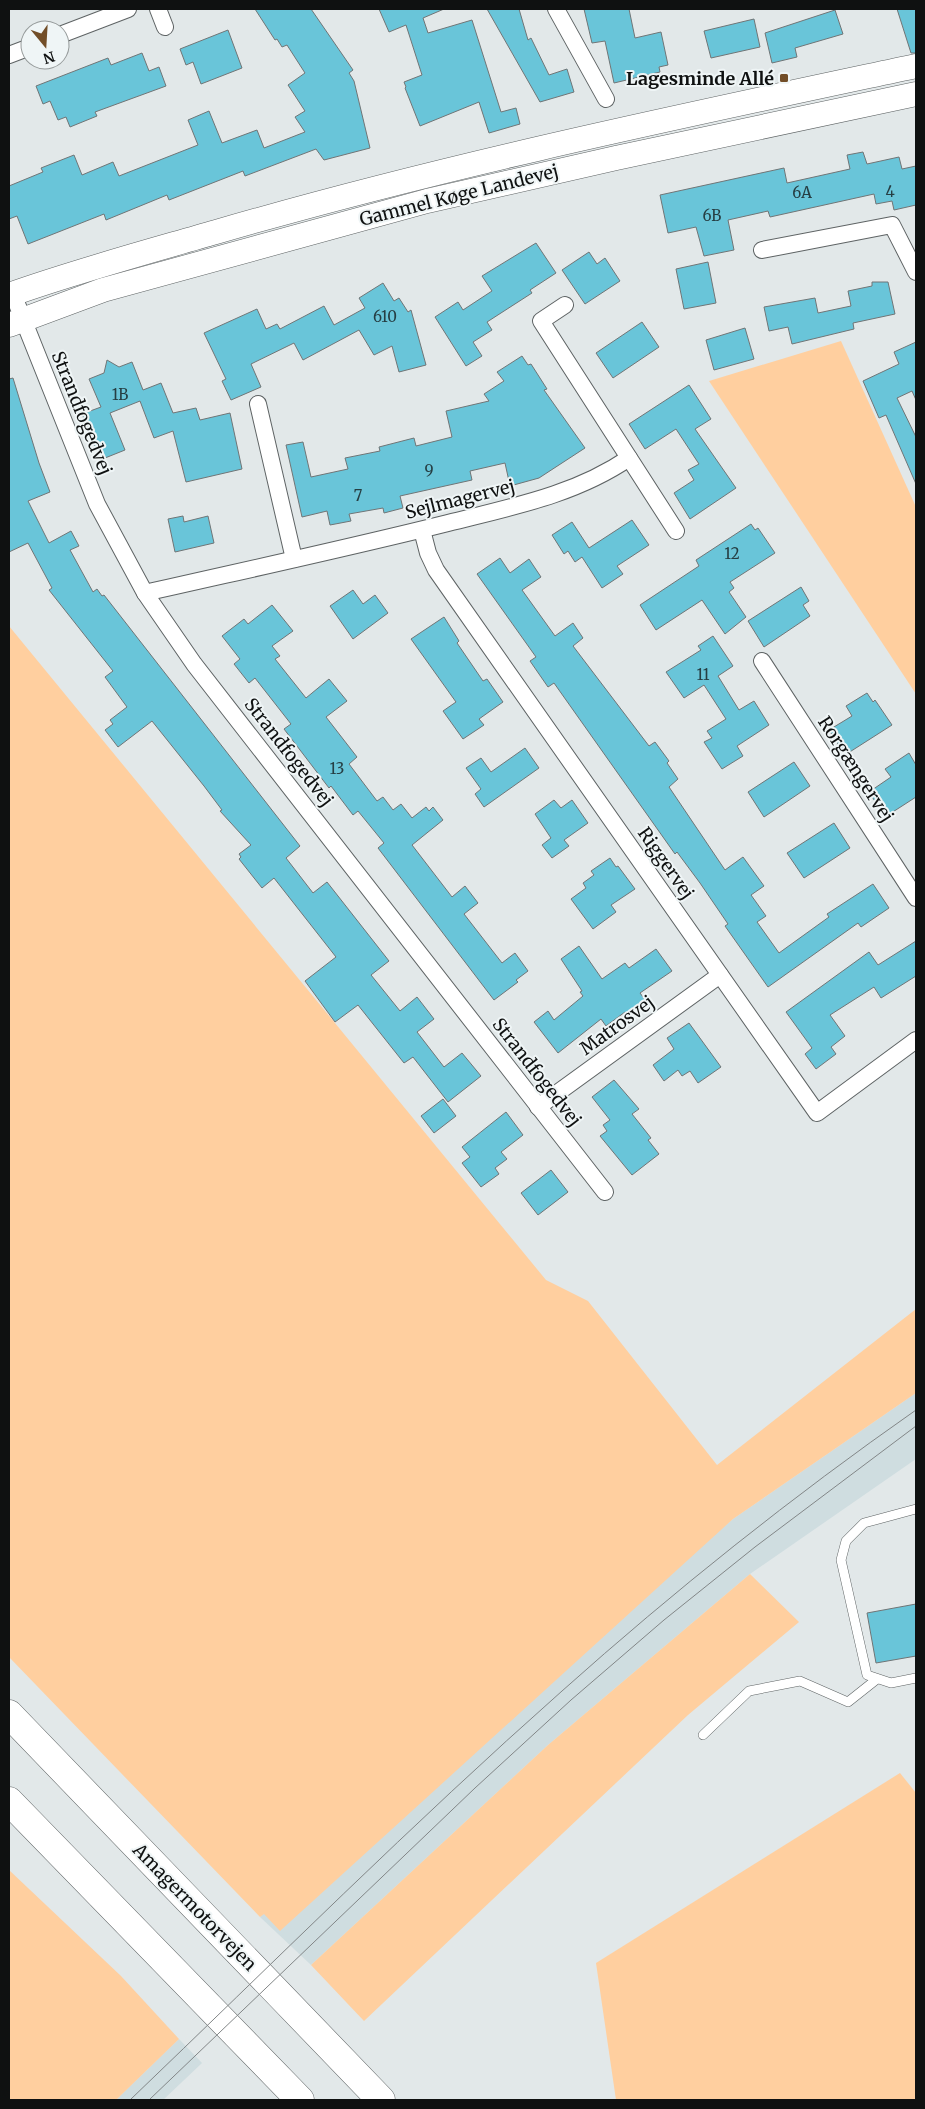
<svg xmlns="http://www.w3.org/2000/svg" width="925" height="2109" font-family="Merriweather,serif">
  <rect width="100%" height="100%" fill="#e2e8e9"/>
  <!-- built -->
  <g fill="#cfdde0">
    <path d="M 916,1393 L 916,1459 L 750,1574 L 548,1745 L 311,1965 L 260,1917 L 733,1519 Z"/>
    <path d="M 179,2039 L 202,2063 L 163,2100 L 116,2100 Z"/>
  </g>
  <!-- green -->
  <g fill="#ffcf9f">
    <path d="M 841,341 L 916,507 L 916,694 L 709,381 Z"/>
    <path d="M 9,626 L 546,1280 L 588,1301 L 717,1465 L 916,1309 L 916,1393 L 733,1519 L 280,1931 L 264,1914 L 260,1917 L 9,1657 Z"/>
    <path d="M 750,1574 L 799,1622 L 688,1715 L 364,2021 L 311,1965 L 548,1745 Z"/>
    <path d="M 900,1773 L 916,1793 L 916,2100 L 616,2100 L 596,1963 Z"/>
    <path d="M 9,1870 L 121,1976 L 179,2039 L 116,2100 L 9,2100 Z"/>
  </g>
  <!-- building -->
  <g fill="#69c5d9" stroke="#707576">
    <path d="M 255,9 L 311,9 L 353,70 L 349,73 L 354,81 L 370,148 L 324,160 L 316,149 L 245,176 L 243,171 L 169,200 L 167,195 L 106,220 L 104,214 L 28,244 L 17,216 L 9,219 L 9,186 L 43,172 L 41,168 L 74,155 L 82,175 L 113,162 L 119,176 L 198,145 L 188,120 L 209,111 L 222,143 L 257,130 L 264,148 L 305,132 L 295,117 L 305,111 L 288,85 L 305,73 L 287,45 L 282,47 L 277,39 L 275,40 Z"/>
    <path d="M 379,9 L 444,9 L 423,18 L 428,33 L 472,20 L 501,112 L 516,108 L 520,124 L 489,133 L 479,102 L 420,126 L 405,88 L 406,87 L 404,82 L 422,75 L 406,25 L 389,32 Z"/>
    <path d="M 487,9 L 519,9 L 528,40 L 531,38 L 549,75 L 567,69 L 574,92 L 540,102 Z"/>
    <path d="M 584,9 L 629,9 L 635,38 L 661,32 L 668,65 L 659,67 L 660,72 L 614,83 L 605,41 L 592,43 Z"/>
    <path d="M 897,9 L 916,9 L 916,53 L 911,53 Z"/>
    <path d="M 835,10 L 843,34 L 795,48 L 797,57 L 772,63 L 765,33 Z"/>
    <path d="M 754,19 L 760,47 L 711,58 L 704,31 Z"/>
    <path d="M 228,30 L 242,68 L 201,84 L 193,62 L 186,65 L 180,49 Z"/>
    <path d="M 142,53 L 149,71 L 159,67 L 166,86 L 95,112 L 97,116 L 70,127 L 66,117 L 58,120 L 50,101 L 43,104 L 36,86 L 108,58 L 111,65 Z"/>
    <path d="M 863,152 L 867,164 L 899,157 L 902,169 L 916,166 L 916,205 L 894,210 L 892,201 L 876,204 L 874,194 L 770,217 L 768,211 L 728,220 L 734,250 L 704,256 L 696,227 L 668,233 L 660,195 L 784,168 L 787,183 L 850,169 L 847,155 Z"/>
    <path d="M 536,243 L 556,273 L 530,290 L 532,293 L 487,322 L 492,330 L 473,342 L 482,356 L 466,366 L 435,317 L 458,302 L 463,310 L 492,291 L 482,276 Z"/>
    <path d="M 589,252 L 597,264 L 605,258 L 620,281 L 585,304 L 562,270 Z"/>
    <path d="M 708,262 L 716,303 L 684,309 L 676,269 Z"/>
    <path d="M 872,282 L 888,282 L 895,314 L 853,323 L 854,329 L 792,344 L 788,327 L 769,331 L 764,307 L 815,298 L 818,313 L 851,306 L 848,291 L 872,286 Z"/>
    <path d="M 383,283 L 394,301 L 399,298 L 408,312 L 411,310 L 426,365 L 399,372 L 392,346 L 374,355 L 359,330 L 303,360 L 294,343 L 251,364 L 261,387 L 231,400 L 222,381 L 226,379 L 204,333 L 257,309 L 266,329 L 277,324 L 280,329 L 324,306 L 334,325 L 365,308 L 359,298 Z"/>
    <path d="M 642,322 L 659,347 L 613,378 L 596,353 Z"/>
    <path d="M 745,328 L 754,359 L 714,370 L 706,340 Z"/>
    <path d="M 916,342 L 916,400 L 912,391 L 897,398 L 916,437 L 916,484 L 886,415 L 879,418 L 863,381 L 899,364 L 894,352 Z"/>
    <path d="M 522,356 L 528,365 L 531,364 L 547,389 L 544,390 L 585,448 L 539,478 L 510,486 L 505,463 L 470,471 L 472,480 L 400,496 L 403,508 L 384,513 L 383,508 L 349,514 L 351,521 L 330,525 L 327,511 L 302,517 L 286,445 L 303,442 L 311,477 L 348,469 L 345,458 L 380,451 L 379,447 L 414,438 L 416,446 L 452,437 L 446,411 L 489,401 L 484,394 L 504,381 L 497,372 Z"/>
    <path d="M 107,360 L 119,367 L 132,362 L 143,390 L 161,383 L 173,413 L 196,408 L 200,420 L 230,413 L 242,469 L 186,482 L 173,431 L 154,438 L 140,401 L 110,413 L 125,450 L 100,460 L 82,414 L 101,407 L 89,379 L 104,373 Z"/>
    <path d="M 13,378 L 39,463 L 50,492 L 28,501 L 49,543 L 71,531 L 79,546 L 70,550 L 93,592 L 97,589 L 102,596 L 104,595 L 300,846 L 286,858 L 313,893 L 327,882 L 389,961 L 371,975 L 400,1011 L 417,997 L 434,1019 L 417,1032 L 444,1067 L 462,1053 L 481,1076 L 448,1102 L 413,1057 L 404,1063 L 358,1005 L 335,1022 L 305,981 L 336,957 L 274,878 L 262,888 L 239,859 L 241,857 L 239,854 L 251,845 L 220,811 L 222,810 L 204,786 L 152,721 L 118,747 L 105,730 L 113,724 L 110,720 L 127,707 L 105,677 L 113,671 L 49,590 L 52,588 L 28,543 L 9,552 L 9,379 Z"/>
    <path d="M 689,385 L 711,419 L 695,429 L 736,488 L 690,519 L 674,493 L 694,480 L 688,470 L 699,464 L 676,429 L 645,449 L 629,424 Z"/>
    <path d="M 183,516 L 184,522 L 208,516 L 214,543 L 175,552 L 168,519 Z"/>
    <path d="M 632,520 L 649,545 L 617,566 L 623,574 L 602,588 L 582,557 L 575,562 L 568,551 L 564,554 L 552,535 L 572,522 L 589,548 Z"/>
    <path d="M 751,524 L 755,530 L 758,528 L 775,553 L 730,582 L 734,588 L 729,592 L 746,617 L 725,634 L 702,600 L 656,630 L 640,605 L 699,566 L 696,560 Z"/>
    <path d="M 500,558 L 510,573 L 529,559 L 541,577 L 522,590 L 555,636 L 573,623 L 583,638 L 573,646 L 649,746 L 655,742 L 669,761 L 667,763 L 678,779 L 669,787 L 725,870 L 743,857 L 764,886 L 751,895 L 766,916 L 757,922 L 779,953 L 829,917 L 827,914 L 873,884 L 889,908 L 861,927 L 858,923 L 768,987 L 725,926 L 728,924 L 700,883 L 677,852 L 675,854 L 554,683 L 548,687 L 530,661 L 536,657 L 477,574 Z"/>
    <path d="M 801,587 L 809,601 L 803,605 L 810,616 L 764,647 L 748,621 Z"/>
    <path d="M 353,590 L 363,604 L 375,595 L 388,613 L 353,639 L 330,606 Z"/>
    <path d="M 272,605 L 293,631 L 272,646 L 280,656 L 275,659 L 306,698 L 329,679 L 347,701 L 326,717 L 357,757 L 349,764 L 377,801 L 383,797 L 393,810 L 401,804 L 412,818 L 426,807 L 429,811 L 433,807 L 443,820 L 412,845 L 452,897 L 465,886 L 478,903 L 464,914 L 502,963 L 515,953 L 528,971 L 516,980 L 518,982 L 494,1000 L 378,848 L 384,843 L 358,811 L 353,815 L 331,786 L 329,788 L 284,729 L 291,724 L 255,678 L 249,683 L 234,664 L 240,659 L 222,636 L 244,619 L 248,624 Z"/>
    <path d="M 444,617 L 459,641 L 457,643 L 483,681 L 487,679 L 503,702 L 479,719 L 484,725 L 463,739 L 443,711 L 456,702 L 411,639 Z"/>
    <path d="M 713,636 L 733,666 L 718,676 L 739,710 L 754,701 L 769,725 L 737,746 L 743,756 L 722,769 L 704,742 L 712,738 L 707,731 L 726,719 L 704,685 L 684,698 L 666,672 L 701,650 L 698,646 Z"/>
    <path d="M 867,693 L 873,702 L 875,700 L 892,725 L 845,755 L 829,730 L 852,716 L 846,706 Z"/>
    <path d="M 525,748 L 539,768 L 484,807 L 475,794 L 481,789 L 466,768 L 481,758 L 491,772 Z"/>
    <path d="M 909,753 L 916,765 L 916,797 L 885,817 L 869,792 L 891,777 L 885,769 Z"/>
    <path d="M 794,762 L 810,786 L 764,817 L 748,792 Z"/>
    <path d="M 554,800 L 561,808 L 572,800 L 588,823 L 564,840 L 569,846 L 552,858 L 542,845 L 551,838 L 535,814 Z"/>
    <path d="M 834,823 L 850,848 L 804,878 L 787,853 Z"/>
    <path d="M 610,858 L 616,867 L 618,866 L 635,889 L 611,905 L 616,912 L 593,929 L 571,899 L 586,888 L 583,883 L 594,875 L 591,871 Z"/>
    <path d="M 916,941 L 916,976 L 881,998 L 874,987 L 830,1015 L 845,1036 L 831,1047 L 836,1054 L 816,1069 L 805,1054 L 812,1048 L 786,1012 L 869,952 L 878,965 Z"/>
    <path d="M 579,946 L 602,979 L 625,963 L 629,968 L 656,949 L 672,971 L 640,993 L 646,1001 L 627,1014 L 625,1012 L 606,1026 L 601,1019 L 558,1053 L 534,1022 L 548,1011 L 554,1020 L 583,996 L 580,992 L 582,991 L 561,959 Z"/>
    <path d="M 689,1023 L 721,1067 L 698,1083 L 690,1071 L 682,1076 L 678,1070 L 664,1081 L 653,1065 L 674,1049 L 667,1038 Z"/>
    <path d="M 614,1080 L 639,1109 L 632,1114 L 651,1138 L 648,1140 L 659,1154 L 632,1175 L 600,1136 L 607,1131 L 603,1125 L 610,1120 L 592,1097 Z"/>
    <path d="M 443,1099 L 456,1116 L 434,1133 L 421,1116 Z"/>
    <path d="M 506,1112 L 523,1135 L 501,1152 L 507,1159 L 495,1168 L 499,1174 L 481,1187 L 462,1163 L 470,1157 L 462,1147 Z"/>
    <path d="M 551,1170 L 568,1192 L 538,1215 L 521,1193 Z"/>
    <path d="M 916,1604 L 916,1656 L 876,1663 L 867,1613 Z"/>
  </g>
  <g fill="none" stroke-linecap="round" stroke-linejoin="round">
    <!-- service casing -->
    <g stroke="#5e6364" stroke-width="10">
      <g id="service">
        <path d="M 916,1509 L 864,1523 L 846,1541 L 841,1560 L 867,1675 L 891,1683 L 916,1678"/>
        <path d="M 703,1735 L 749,1691 L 800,1681 L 848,1702 L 877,1679"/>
      </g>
    </g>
    <!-- minor casing -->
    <g stroke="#5e6364" stroke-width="18">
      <g id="minor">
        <path d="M 158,9 L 165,27"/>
        <path d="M 556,9 L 606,99"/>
        <path d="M 60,35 L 128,9"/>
        <path d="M 9,55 L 30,47"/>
        <path d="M 762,250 L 892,225 L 916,272"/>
        <path d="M 13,294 L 97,504 L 145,593 L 194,664 L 605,1192"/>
        <path d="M 565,305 L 541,321 L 676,531"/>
        <path d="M 258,404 L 294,559"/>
        <path d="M 422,530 L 428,553 L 436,570 L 817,1113 L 916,1040"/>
        <path d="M 145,593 C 246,570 348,548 448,523 C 511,507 575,495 629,458"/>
        <path d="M 762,661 L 916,898"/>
        <path d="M 538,1107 L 720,975"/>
      </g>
    </g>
    <!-- secondary casing -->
    <g stroke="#5e6364" stroke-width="25">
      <g id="secondary">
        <path d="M 9,295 C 76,271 147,252 216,232 C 446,165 682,116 916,66"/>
        <path d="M 9,325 L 103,290 L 427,201 L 616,158 L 916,94"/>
      </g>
    </g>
    <!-- motorway casing -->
    <g stroke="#5e6364" stroke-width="29">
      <g id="motorway">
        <path d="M 9,1714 L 381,2100"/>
        <path d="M 9,1801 L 300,2100"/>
      </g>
    </g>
    <!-- service -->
    <use href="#service" stroke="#fff" stroke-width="9"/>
    <!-- minor -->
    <use href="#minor" stroke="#fff" stroke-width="16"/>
    <!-- secondary -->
    <use href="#secondary" stroke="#fff" stroke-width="24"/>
    <!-- motorway -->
    <use href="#motorway" stroke="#fff" stroke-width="28"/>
    <!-- tram -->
    <g stroke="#828687" stroke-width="1">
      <path d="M 130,2100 C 273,1963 413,1823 562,1691 C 674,1591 793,1496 916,1410"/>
      <path d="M 149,2100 L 475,1788 L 571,1700 L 664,1620 L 755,1547 L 916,1426"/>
    </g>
  </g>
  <!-- markers -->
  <rect fill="#724e28" stroke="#eff5f6" stroke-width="2" x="779" y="73" width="10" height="10" rx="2.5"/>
  <g text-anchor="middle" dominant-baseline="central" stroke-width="4" stroke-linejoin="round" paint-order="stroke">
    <!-- number labels -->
    <g font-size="15" fill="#263e43">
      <text x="890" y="191">4</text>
      <text x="802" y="192">6A</text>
      <text x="712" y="215">6B</text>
      <text x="385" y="316">610</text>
      <text x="120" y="394">1B</text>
      <text x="429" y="470">9</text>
      <text x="358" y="495">7</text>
      <text x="732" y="553">12</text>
      <text x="703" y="674">11</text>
      <text x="337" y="768">13</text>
    </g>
    <!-- poi labels -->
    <g font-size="18" font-weight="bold" fill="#0f1111" stroke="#eff5f6" text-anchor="end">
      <text x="774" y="78">Lagesminde Allé</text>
    </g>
    <!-- street labels -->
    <g font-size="18" fill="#0f1111" stroke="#eff5f6">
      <text transform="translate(459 195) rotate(-14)">Gammel Køge Landevej</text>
      <text transform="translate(82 413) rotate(68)">Strandfogedvej</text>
      <text transform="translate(460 499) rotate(-14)">Sejlmagervej</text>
      <text transform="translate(289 752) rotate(52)">Strandfogedvej</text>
      <text transform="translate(856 769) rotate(57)">Rorgængervej</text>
      <text transform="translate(666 863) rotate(55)">Riggervej</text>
      <text transform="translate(617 1025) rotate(-36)">Matrosvej</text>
      <text transform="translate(537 1072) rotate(52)">Strandfogedvej</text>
      <text transform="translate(195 1907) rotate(46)">Amagermotorvejen</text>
    </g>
  </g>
  <!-- border -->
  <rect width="925" height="2109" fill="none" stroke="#0f1111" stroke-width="20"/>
  <!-- north arrow -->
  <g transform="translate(45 45) rotate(162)"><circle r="24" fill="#eff5f6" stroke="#959a9a"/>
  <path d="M0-4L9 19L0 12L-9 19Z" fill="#724e28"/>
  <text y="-8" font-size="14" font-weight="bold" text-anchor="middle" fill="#0f1111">N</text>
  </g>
</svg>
